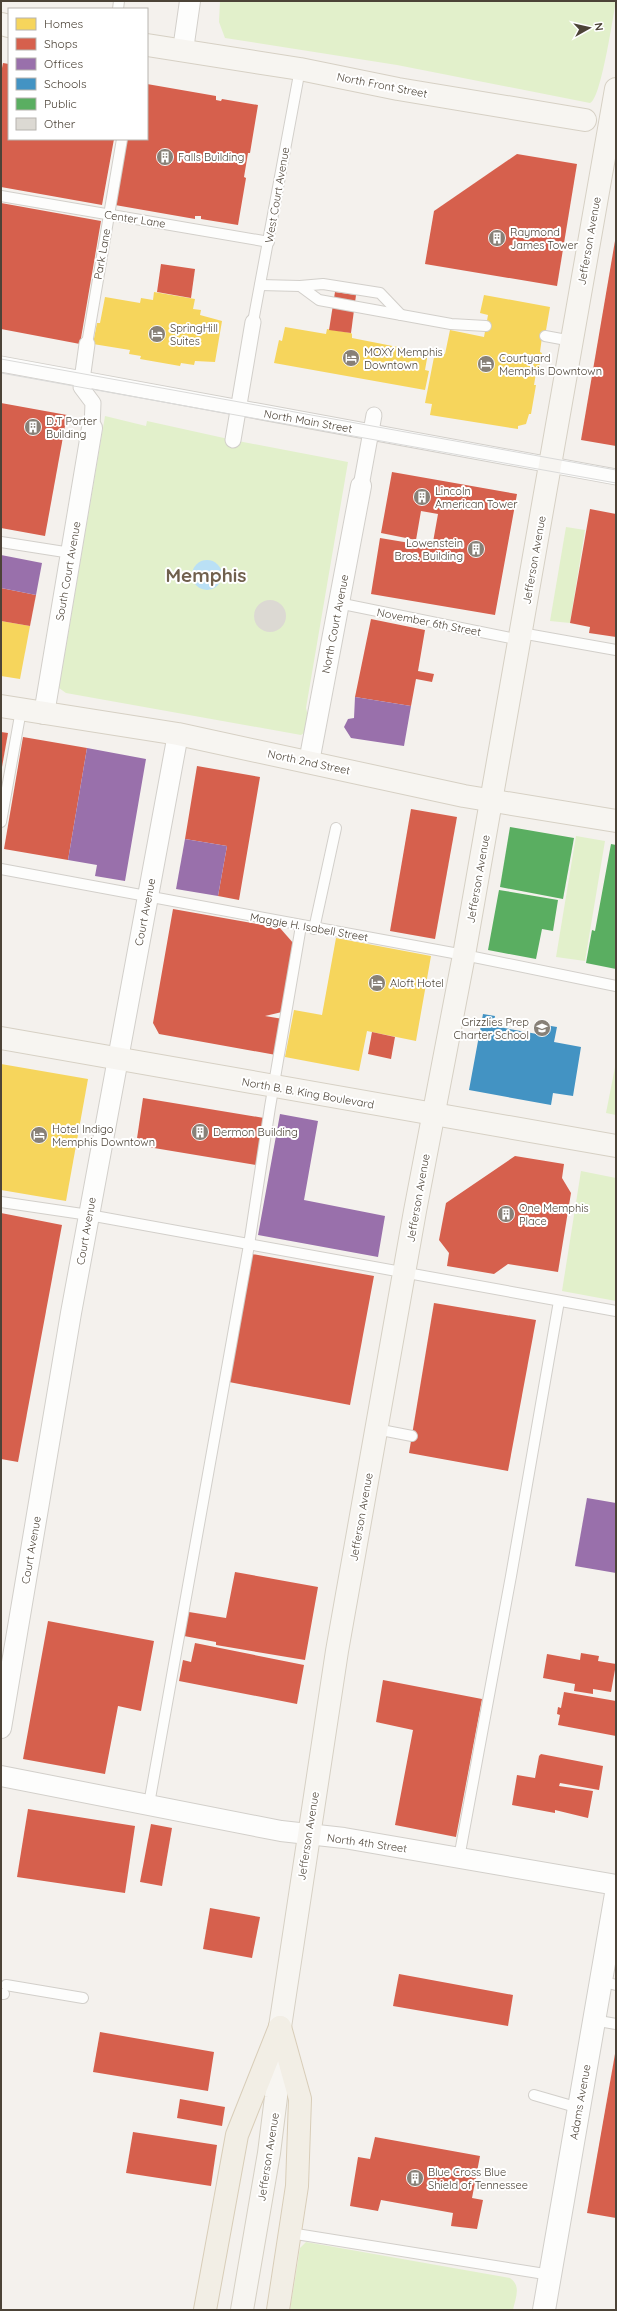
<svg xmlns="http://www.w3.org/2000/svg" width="617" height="2311" font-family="Quicksand,sans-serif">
  <rect width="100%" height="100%" fill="#f4f1ed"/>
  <!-- green -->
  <g fill="#e2f0cb">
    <path d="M 220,1 L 616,1 C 613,16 601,100 590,103 L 397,65 L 225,38 L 219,22 Z"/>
    <path d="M 105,416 L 146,426 L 147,421 L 233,440 L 348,462 L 306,708 L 309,720 L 304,733 L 301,735 L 66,693 L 59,688 Z"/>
    <path d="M 566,527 L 585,530 L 570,623 L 550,621 Z"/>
    <path d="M 576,836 L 605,841 L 585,961 L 556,957 Z"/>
    <path d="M 616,1062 L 616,1115 L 606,1113 Z"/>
    <path d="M 581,1171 L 616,1178 L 616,1301 L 562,1291 Z"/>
    <path d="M 306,2242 L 510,2278 C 522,2286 515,2299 513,2310 L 290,2310 L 300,2248 Z"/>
  </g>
  <!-- water -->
  <circle fill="#bae0f5" cx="207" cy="575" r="15"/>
  <!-- homes -->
  <g fill="#f6d55c">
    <path d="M 154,292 L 195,299 L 193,309 L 201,310 L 200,315 L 222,321 L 215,362 L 195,361 L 194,365 L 181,363 L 180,366 L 140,359 L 141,356 L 129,354 L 130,350 L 93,344 L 97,323 L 100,323 L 105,297 L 140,303 L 141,298 L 153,300 Z"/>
    <path d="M 484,295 L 550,307 L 545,336 L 542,337 L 540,352 L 542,353 L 538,373 L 536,373 L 534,385 L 536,385 L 531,414 L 529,414 L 526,424 L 518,426 L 518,429 L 430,415 L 432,404 L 425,403 L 435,352 L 445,354 L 450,330 L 484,337 L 488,315 L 480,313 Z"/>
    <path d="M 285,327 L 326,334 L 327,329 L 351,333 L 352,334 L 352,338 L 428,353 L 425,370 L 429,371 L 425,390 L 274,363 L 279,340 L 282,341 Z"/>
    <path d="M 1,621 L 30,626 L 20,679 L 1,676 Z"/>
    <path d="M 336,938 L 431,956 L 416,1041 L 367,1031 L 359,1071 L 285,1057 L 294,1010 L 322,1015 Z"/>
    <path d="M 1,1064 L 88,1079 L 66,1201 L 1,1190 Z"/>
  </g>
  <!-- shops -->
  <g fill="#d6604d">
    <path d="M 3,63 L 9,64 L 9,139 L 114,139 L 102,205 L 1,187 L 1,73 Z"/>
    <path d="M 147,84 L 216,96 L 216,100 L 221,101 L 222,99 L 258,105 L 250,153 L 248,153 L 244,177 L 246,178 L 238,225 L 201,219 L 201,216 L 195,216 L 195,219 L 115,205 L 127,139 L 147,139 Z"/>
    <path d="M 517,154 L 577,164 L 557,286 L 425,264 L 434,211 Z"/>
    <path d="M 1,203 L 101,221 L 80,344 L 1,329 Z"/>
    <path d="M 616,235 L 616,446 L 581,440 Z"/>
    <path d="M 161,264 L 195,269 L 191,298 L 157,292 Z"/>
    <path d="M 335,292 L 356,295 L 351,333 L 329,330 Z"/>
    <path d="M 1,403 L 67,415 L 45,536 L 1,528 Z"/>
    <path d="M 392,472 L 517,494 L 495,615 L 371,594 L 380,538 L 446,549 L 447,544 L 433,542 L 438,514 L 421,511 L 416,540 L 381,533 Z"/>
    <path d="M 590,509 L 616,514 L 616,637 L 589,633 L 590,627 L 570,623 Z"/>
    <path d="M 1,588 L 36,595 L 30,626 L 1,621 Z"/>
    <path d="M 371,619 L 425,630 L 418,671 L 434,674 L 432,682 L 416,679 L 411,706 L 355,697 Z"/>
    <path d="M 1,732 L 8,733 L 2,767 L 1,766 Z"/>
    <path d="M 23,737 L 87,748 L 68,860 L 4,849 Z"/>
    <path d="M 197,766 L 260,777 L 239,900 L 218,896 L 227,846 L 185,839 Z"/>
    <path d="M 411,809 L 457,817 L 435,939 L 390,931 Z"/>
    <path d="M 173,909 L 280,928 L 294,944 L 282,1012 L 265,1016 L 283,1019 L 276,1055 L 159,1034 L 153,1023 Z"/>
    <path d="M 372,1032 L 395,1037 L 391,1059 L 368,1054 Z"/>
    <path d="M 143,1098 L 264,1118 L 256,1165 L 136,1145 Z"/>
    <path d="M 515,1156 L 564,1164 L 562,1178 L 571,1193 L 558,1272 L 508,1264 L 494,1274 L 447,1266 L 449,1253 L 439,1240 L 446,1203 Z"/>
    <path d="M 1,1213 L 62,1225 L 18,1462 L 1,1459 Z"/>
    <path d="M 252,1254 L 374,1276 L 350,1405 L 229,1382 Z"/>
    <path d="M 434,1303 L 536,1320 L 508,1471 L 409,1453 Z"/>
    <path d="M 235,1572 L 318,1587 L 305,1660 L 216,1645 L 216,1642 L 184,1636 L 189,1612 L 226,1618 Z"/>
    <path d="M 48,1621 L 154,1641 L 141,1711 L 118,1706 L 105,1774 L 23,1759 Z"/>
    <path d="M 195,1643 L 304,1665 L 297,1704 L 179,1681 L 183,1660 L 191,1662 Z"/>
    <path d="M 581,1653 L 599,1656 L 598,1661 L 616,1664 L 611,1692 L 593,1689 L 593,1694 L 574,1691 L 575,1684 L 543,1678 L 547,1654 L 580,1660 Z"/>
    <path d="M 383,1680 L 482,1699 L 456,1837 L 395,1825 L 413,1730 L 376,1722 Z"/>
    <path d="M 564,1692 L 616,1701 L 616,1736 L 558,1725 L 560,1715 L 557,1714 L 558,1707 L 561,1708 Z"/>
    <path d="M 541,1754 L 603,1766 L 599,1790 L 560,1783 L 559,1786 L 593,1791 L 588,1818 L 555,1810 L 555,1813 L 512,1805 L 517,1775 L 535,1778 L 539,1756 Z"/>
    <path d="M 28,1809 L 135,1826 L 125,1893 L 17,1877 Z"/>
    <path d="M 151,1824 L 172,1828 L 162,1886 L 140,1882 Z"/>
    <path d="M 210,1908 L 260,1917 L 252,1958 L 203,1949 Z"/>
    <path d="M 399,1974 L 513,1995 L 508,2026 L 393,2006 Z"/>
    <path d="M 100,2032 L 214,2052 L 208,2091 L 93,2072 Z"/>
    <path d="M 615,2054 L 616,2054 L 616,2218 L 587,2213 Z"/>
    <path d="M 180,2099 L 225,2107 L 222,2126 L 177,2118 Z"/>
    <path d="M 133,2132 L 217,2145 L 211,2186 L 126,2173 Z"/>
    <path d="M 375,2137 L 480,2156 L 472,2198 L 483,2200 L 477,2229 L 451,2226 L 453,2213 L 381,2200 L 378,2211 L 350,2206 L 358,2157 L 370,2159 Z"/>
  </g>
  <!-- offices -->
  <g fill="#9970ab">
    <path d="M 1,555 L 42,563 L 36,595 L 1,588 Z"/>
    <path d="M 355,697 L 411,706 L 404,746 L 351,738 L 344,727 L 348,719 L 354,718 Z"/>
    <path d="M 87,748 L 146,759 L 125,881 L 95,876 L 97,865 L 68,860 Z"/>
    <path d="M 185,839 L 227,846 L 218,896 L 176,889 Z"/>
    <path d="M 280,1114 L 318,1121 L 304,1200 L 385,1216 L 378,1257 L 258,1235 Z"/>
    <path d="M 587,1498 L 616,1503 L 616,1573 L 575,1566 Z"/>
  </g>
  <!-- schools -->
  <path fill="#4393c3" d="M 483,1014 L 495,1016 L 493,1026 L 537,1034 L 539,1024 L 557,1027 L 554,1042 L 581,1047 L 573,1096 L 553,1093 L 551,1105 L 469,1090 Z"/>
  <!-- public -->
  <g fill="#5aae61">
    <path d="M 510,827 L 574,838 L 563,899 L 500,887 Z"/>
    <path d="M 611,844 L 616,845 L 616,969 L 586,963 L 592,930 L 595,931 Z"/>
    <path d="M 499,890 L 558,900 L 553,931 L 542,929 L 536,959 L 488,950 Z"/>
  </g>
  <!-- building -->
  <circle fill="#dcd9d3" cx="270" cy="616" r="16"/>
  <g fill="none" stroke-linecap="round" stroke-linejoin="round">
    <!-- service casing -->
    <g stroke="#d2cfca" stroke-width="12">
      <g id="service">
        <path d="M 118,9 L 119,1"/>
        <path d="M 1,196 L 269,242"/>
        <path d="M 260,285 L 300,286 L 323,284 L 380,293 L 401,315"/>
        <path d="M 300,286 L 319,300 L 451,324 L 486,326"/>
        <path d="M 253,322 L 300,69"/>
        <path d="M 545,336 L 572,341"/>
        <path d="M 87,344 L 122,139"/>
        <path d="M 1,542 L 71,553"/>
        <path d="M 338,603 L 520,640"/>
        <path d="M 521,633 L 616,650"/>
        <path d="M 1,822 L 21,710"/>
        <path d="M 1,869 L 464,955 L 616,986"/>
        <path d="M 314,929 L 336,828"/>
        <path d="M 1,1202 L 89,1215 L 616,1311"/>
        <path d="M 376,1429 L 412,1436"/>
        <path d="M 149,1804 L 249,1245 L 270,1107 L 301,926"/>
        <path d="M 459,1858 L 511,1576 L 559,1301"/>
        <path d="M 600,1981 L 616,1985"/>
        <path d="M 6,1985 L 83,1998"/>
        <path d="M 1,1994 L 4,1994"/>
        <path d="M 593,2020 L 616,2024"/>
        <path d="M 534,2095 L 579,2108"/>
        <path d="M 290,2233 L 551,2275"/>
      </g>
    </g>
    <!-- pedestrian casing -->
    <g stroke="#d2cfca" stroke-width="17">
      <g id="pedestrian">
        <path d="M 87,344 L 81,387 L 93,403 L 92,428"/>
        <path d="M 1,364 L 616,477"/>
        <path d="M 233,440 L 253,322"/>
        <path d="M 361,486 L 374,415"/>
      </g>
    </g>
    <!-- minor casing -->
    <g stroke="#d2cfca" stroke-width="22">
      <g id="minor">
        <path d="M 183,50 L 190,1"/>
        <path d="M 44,714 L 92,428"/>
        <path d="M 309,762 L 361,486"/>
        <path d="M 1,1728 L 71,1313 L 178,734"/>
        <path d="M 1,1776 L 281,1831 L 344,1838 L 616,1885"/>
      </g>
    </g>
    <!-- tertiary casing -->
    <g stroke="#d2cfca" stroke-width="24">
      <path id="tertiary" d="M 544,2310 L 616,1894"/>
    </g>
    <!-- secondary casing -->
    <g stroke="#d6d0c4" stroke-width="24">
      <g id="secondary">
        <path d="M 1,24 L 9,26"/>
        <path d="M 147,45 L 300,69 L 398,89 L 585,120"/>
        <path d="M 1,706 L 178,734 L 464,796 L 616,821"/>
        <path d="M 1,1038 L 616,1146"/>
        <path d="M 242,2310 L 269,2153 L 276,2097 L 280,2027 L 337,1651 L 415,1211 L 464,955 L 616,89"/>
      </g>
    </g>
    <!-- primary casing -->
    <g stroke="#d8cdb8" stroke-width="24">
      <g id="primary">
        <path d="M 205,2310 L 237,2135 L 280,2027"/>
        <path d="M 278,2310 L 297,2186 L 300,2099 L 280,2027"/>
      </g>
    </g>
    <!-- service -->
    <use href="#service" stroke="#fdfdfc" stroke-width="10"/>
    <!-- pedestrian -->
    <use href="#pedestrian" stroke="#fdfdfc" stroke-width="15"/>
    <!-- minor -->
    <use href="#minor" stroke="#fdfdfc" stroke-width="20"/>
    <!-- tertiary -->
    <use href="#tertiary" stroke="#fdfdfc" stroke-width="22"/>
    <!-- secondary -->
    <use href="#secondary" stroke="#f7f5f1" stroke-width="22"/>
    <!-- primary -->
    <use href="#primary" stroke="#f2eee5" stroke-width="22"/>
    <!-- tram -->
    <g stroke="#dadad9" stroke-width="1">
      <path d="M 1,359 L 616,470"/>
      <path d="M 1,373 L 616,483"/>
    </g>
  </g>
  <!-- icons -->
  <defs>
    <g id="building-disc" transform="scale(0.9)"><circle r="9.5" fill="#878077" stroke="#fff"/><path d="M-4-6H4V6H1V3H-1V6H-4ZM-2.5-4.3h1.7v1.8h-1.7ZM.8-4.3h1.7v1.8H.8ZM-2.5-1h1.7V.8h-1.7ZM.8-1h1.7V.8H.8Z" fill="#fff"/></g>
    <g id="hotel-disc" transform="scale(0.9)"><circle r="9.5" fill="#878077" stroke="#fff"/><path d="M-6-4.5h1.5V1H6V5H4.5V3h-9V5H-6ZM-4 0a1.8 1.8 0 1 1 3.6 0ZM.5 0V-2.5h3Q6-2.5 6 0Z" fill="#fff"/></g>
    <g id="school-disc" transform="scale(0.9)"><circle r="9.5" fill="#878077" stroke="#fff"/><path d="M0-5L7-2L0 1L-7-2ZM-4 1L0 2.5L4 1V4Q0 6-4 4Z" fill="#fff"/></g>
  </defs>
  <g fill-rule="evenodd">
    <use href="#building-disc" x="165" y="157"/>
    <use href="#building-disc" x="497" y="238"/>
    <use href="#hotel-disc" x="157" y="334"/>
    <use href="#hotel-disc" x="351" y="358"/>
    <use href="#hotel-disc" x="486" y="364"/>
    <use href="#building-disc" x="33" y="427"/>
    <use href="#building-disc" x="422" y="497"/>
    <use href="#building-disc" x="476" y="549"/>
    <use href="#hotel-disc" x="377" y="983"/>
    <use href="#school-disc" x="542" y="1028"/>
    <use href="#building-disc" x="200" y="1132"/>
    <use href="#hotel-disc" x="39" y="1135"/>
    <use href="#building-disc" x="506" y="1214"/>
    <use href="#building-disc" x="415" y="2178"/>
  </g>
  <g text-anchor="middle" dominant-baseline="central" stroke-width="4" stroke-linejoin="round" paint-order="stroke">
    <!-- street labels -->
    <g font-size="11" fill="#4c4337" stroke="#fff">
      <text transform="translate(382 85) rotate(11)">North Front Street</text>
      <text transform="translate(277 195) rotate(-80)">West Court Avenue</text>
      <text transform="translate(135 219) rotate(9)">Center Lane</text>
      <text transform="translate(589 241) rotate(-80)">Jefferson Avenue</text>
      <text transform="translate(102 254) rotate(-80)">Park Lane</text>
      <text transform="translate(308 421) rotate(10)">North Main Street</text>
      <text transform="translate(534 560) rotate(-80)">Jefferson Avenue</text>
      <text transform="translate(68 571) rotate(-80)">South Court Avenue</text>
      <text transform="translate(429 622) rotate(11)">November 6th Street</text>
      <text transform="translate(335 624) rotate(-79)">North Court Avenue</text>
      <text transform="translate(309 762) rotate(12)">North 2nd Street</text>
      <text transform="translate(478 879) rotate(-80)">Jefferson Avenue</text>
      <text transform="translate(145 912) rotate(-79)">Court Avenue</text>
      <text transform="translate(309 927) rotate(10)">Maggie H. Isabell Street</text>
      <text transform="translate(308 1093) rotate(10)">North B. B. King Boulevard</text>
      <text transform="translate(418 1198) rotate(-80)">Jefferson Avenue</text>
      <text transform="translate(86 1231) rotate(-80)">Court Avenue</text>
      <text transform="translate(361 1517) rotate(-80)">Jefferson Avenue</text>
      <text transform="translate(31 1550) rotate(-80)">Court Avenue</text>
      <text transform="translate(308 1836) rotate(-81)">Jefferson Avenue</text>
      <text transform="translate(367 1843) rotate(8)">North 4th Street</text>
      <text transform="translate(580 2102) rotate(-80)">Adams Avenue</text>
      <text transform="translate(268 2157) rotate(-81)">Jefferson Avenue</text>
    </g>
    <!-- poi labels -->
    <g font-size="11" fill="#4c4337" stroke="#fff" text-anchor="start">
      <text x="178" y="157">Falls Building</text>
      <text x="510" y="232">Raymond<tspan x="510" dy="13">James Tower</tspan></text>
      <text x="170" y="328">SpringHill<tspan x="170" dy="13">Suites</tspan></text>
      <text x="364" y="352">MOXY Memphis<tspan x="364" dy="13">Downtown</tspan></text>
      <text x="499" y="358">Courtyard<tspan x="499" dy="13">Memphis Downtown</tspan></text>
      <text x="46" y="421">D.T Porter<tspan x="46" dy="13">Building</tspan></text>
      <text x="435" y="491">Lincoln<tspan x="435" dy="13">American Tower</tspan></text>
      <text x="463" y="543" text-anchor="end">Lowenstein<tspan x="463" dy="13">Bros. Building</tspan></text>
      <text x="390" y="983">Aloft Hotel</text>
      <text x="529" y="1022" text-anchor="end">Grizzlies Prep<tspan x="529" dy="13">Charter School</tspan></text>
      <text x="52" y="1129">Hotel Indigo<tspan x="52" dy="13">Memphis Downtown</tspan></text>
      <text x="213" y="1132">Dermon Building</text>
      <text x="519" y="1208">One Memphis<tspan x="519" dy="13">Place</tspan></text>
      <text x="428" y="2172">Blue Cross Blue<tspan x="428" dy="13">Shield of Tennessee</tspan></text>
    </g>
    <!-- town labels -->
    <g font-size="19" font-weight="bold" fill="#70604d" stroke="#fff">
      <text x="206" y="575">Memphis</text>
    </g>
  </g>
  <!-- border -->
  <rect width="617" height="2311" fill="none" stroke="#4c4337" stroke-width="4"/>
  <!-- legend -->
  <rect x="8" y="8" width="140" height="132" fill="#ffffff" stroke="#b7b4af"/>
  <rect x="16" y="18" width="20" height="12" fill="#f6d55c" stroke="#b7b4af"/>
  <text x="44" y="28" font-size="12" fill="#4c4337">Homes</text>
  <rect x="16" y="38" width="20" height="12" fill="#d6604d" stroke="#b7b4af"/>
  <text x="44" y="48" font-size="12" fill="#4c4337">Shops</text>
  <rect x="16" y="58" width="20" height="12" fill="#9970ab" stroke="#b7b4af"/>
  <text x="44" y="68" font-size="12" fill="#4c4337">Offices</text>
  <rect x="16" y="78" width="20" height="12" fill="#4393c3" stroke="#b7b4af"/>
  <text x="44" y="88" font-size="12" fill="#4c4337">Schools</text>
  <rect x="16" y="98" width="20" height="12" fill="#5aae61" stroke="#b7b4af"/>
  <text x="44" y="108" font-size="12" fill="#4c4337">Public</text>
  <rect x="16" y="118" width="20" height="12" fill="#dcd9d3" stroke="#b7b4af"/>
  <text x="44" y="128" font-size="12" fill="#4c4337">Other</text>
  <!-- north arrow -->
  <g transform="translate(589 28) rotate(82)" stroke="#ffffff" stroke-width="3" paint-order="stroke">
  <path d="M0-3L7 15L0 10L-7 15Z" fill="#4c4337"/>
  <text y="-6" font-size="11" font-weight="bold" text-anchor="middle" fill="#4c4337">N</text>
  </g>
</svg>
